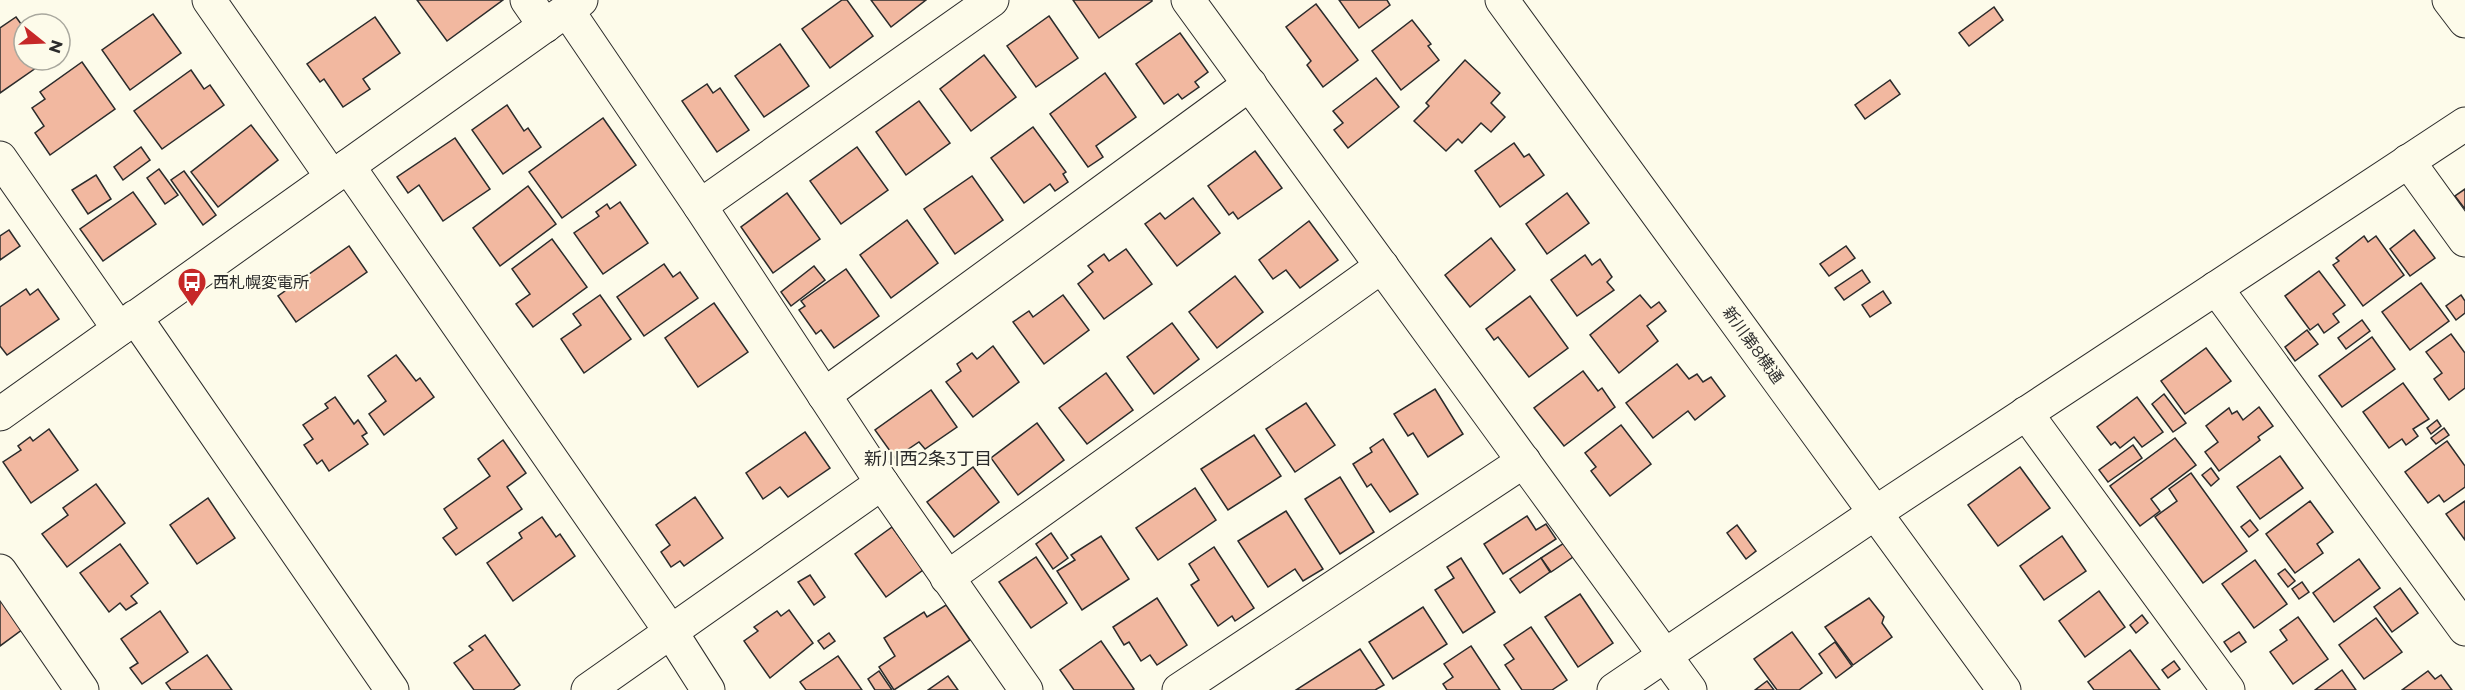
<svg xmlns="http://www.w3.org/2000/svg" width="2465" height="690" font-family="Montserrat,'Noto Sans JP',sans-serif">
  <rect width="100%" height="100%" fill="#fdfbea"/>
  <!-- building -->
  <g fill="#f2b8a0" stroke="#2b2b2b" stroke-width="1.5">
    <path d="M 417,0 L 503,0 L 447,41 Z"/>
    <path d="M 842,0 L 847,0 L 873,36 L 830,68 L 802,29 Z"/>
    <path d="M 871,0 L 926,0 L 891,27 Z"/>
    <path d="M 1073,0 L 1152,0 L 1152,1 L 1099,38 Z"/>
    <path d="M 1339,0 L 1387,0 L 1390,5 L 1359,28 Z"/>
    <path d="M 1316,4 L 1358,60 L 1323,87 L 1307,65 L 1311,61 L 1286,27 Z"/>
    <path d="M 1994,7 L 2003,20 L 1969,46 L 1959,33 Z"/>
    <path d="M 153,14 L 181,53 L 130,90 L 102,50 Z"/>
    <path d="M 1049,16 L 1078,58 L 1036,87 L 1007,46 Z"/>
    <path d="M 16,17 L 24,28 L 24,60 L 46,61 L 0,93 L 0,28 Z"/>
    <path d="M 375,17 L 400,53 L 363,79 L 370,89 L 343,107 L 324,79 L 320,82 L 307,64 Z"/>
    <path d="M 1412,20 L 1431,44 L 1428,46 L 1439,60 L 1401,90 L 1372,51 Z"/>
    <path d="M 1180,33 L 1208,72 L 1195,82 L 1199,87 L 1182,99 L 1178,94 L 1164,104 L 1136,64 Z"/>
    <path d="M 780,44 L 809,86 L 764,117 L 735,76 Z"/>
    <path d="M 984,55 L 1016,97 L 971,131 L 940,89 Z"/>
    <path d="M 1465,60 L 1500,93 L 1491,103 L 1505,117 L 1491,132 L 1481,123 L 1462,143 L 1458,139 L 1446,151 L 1414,121 L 1429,106 L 1426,103 Z"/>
    <path d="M 82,62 L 115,109 L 50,155 L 35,133 L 44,126 L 32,108 L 45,99 L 40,92 Z"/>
    <path d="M 191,70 L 204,89 L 210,85 L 224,105 L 162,149 L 134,111 Z"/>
    <path d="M 1105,73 L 1136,117 L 1096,146 L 1103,157 L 1088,167 L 1050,114 Z"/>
    <path d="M 1376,78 L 1399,107 L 1348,148 L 1334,130 L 1343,123 L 1333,111 Z"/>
    <path d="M 1890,80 L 1900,94 L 1865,119 L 1855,105 Z"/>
    <path d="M 707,84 L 713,93 L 720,88 L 749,130 L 717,152 L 682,101 Z"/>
    <path d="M 919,101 L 950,143 L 906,175 L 876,132 Z"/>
    <path d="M 507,105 L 524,131 L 528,128 L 541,147 L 503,174 L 472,130 Z"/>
    <path d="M 603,118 L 636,165 L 562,218 L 529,172 Z"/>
    <path d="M 251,125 L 278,160 L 218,207 L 191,172 Z"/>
    <path d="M 1033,127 L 1066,172 L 1063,174 L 1068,182 L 1055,191 L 1050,184 L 1024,203 L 991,158 Z"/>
    <path d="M 455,138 L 490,189 L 443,221 L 419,185 L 408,193 L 397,177 Z"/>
    <path d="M 1514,143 L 1524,157 L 1529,154 L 1544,175 L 1500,207 L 1475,171 Z"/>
    <path d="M 141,147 L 150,160 L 123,180 L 114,167 Z"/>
    <path d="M 857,147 L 888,190 L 841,224 L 810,181 Z"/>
    <path d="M 1255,151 L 1282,188 L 1238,219 L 1233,212 L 1229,215 L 1208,186 Z"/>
    <path d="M 159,169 L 178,195 L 165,204 L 147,178 Z"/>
    <path d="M 184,171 L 216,215 L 203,225 L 171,180 Z"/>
    <path d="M 96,175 L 111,199 L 88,214 L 72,190 Z"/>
    <path d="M 972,176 L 1003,220 L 955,254 L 924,209 Z"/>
    <path d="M 528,186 L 556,224 L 500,266 L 473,228 Z"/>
    <path d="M 2465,189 L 2465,209 L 2455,196 Z"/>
    <path d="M 133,192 L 156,224 L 103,261 L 80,229 Z"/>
    <path d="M 787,193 L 820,239 L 773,273 L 741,227 Z"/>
    <path d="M 1567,193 L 1589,223 L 1547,254 L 1526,224 Z"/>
    <path d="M 1193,198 L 1220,233 L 1177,266 L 1145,224 L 1160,213 L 1165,219 Z"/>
    <path d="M 620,202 L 648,243 L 603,274 L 574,233 L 599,216 L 596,212 L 607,204 L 610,209 Z"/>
    <path d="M 907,220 L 938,263 L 891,298 L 860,255 Z"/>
    <path d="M 1309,221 L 1338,260 L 1300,288 L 1286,270 L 1273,279 L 1259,260 Z"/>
    <path d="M 9,230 L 20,246 L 0,260 L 0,236 Z"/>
    <path d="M 2414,230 L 2435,258 L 2410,276 L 2390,249 Z"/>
    <path d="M 2364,236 L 2368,242 L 2376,236 L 2404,275 L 2363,306 L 2333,265 L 2339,261 L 2336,258 Z"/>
    <path d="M 1491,238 L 1515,270 L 1470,307 L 1445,275 Z"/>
    <path d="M 552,239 L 587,287 L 533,327 L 516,304 L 530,294 L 512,269 Z"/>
    <path d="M 349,246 L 367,272 L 296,322 L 278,296 Z"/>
    <path d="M 1846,246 L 1855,258 L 1829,276 L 1820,264 Z"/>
    <path d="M 1126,249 L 1152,284 L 1104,319 L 1078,284 L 1093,272 L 1088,266 L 1104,254 L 1109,261 Z"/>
    <path d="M 1585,255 L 1592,265 L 1600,259 L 1612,277 L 1607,282 L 1614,290 L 1577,316 L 1551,280 Z"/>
    <path d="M 664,264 L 673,277 L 680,272 L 698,298 L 644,336 L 617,297 Z"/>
    <path d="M 814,266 L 825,280 L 791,306 L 781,292 Z"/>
    <path d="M 846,269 L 879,316 L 834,348 L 821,330 L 816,334 L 799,310 L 805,306 L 801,301 Z"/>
    <path d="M 1862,270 L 1870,282 L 1844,300 L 1835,288 Z"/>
    <path d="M 2319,271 L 2345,305 L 2333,314 L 2339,322 L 2324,333 L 2318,324 L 2310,330 L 2285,296 Z"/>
    <path d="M 1235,276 L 1263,312 L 1217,348 L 1189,312 Z"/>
    <path d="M 2421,283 L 2449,321 L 2410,350 L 2382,312 Z"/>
    <path d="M 26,289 L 30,295 L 38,289 L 59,319 L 7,355 L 0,346 L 0,307 Z"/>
    <path d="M 1883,291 L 1891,303 L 1870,317 L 1862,305 Z"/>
    <path d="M 600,295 L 631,339 L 584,373 L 561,339 L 581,325 L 573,314 Z"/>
    <path d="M 1063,295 L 1089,330 L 1044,364 L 1013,322 L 1029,311 L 1033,317 Z"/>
    <path d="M 1640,295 L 1651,308 L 1659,302 L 1666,311 L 1647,326 L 1658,341 L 1619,373 L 1590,335 Z"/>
    <path d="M 2461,295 L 2465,301 L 2465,313 L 2456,320 L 2446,306 Z"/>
    <path d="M 1530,296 L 1568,348 L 1529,377 L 1498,337 L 1494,340 L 1486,329 Z"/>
    <path d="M 714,303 L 748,352 L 698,387 L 665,338 Z"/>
    <path d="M 2362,320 L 2370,331 L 2346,349 L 2338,338 Z"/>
    <path d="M 1172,323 L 1199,359 L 1154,394 L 1127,357 Z"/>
    <path d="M 2307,330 L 2318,344 L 2295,361 L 2285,347 Z"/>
    <path d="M 2451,334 L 2465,353 L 2465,388 L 2449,400 L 2434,379 L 2442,373 L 2426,352 Z"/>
    <path d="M 2372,337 L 2395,369 L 2342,407 L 2319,376 Z"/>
    <path d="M 993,346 L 1019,382 L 973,417 L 946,382 L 961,371 L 957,364 L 972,353 L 977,359 Z"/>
    <path d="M 2206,348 L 2231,381 L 2185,414 L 2161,381 Z"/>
    <path d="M 396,355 L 416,381 L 420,378 L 434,397 L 384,435 L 369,414 L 386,401 L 368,376 Z"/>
    <path d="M 1677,364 L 1689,379 L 1697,374 L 1703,382 L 1711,377 L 1725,396 L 1695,420 L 1688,411 L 1653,438 L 1626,403 Z"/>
    <path d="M 1583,371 L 1598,391 L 1602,388 L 1615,407 L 1564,446 L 1534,408 Z"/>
    <path d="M 1106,373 L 1133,410 L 1087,444 L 1059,408 Z"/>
    <path d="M 2403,383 L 2429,419 L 2413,429 L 2418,436 L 2406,445 L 2402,439 L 2389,448 L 2363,412 Z"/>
    <path d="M 1435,389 L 1463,434 L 1428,457 L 1413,433 L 1408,436 L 1394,414 Z"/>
    <path d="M 931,390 L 957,427 L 925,449 L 919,442 L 895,458 L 875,430 Z"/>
    <path d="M 2164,394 L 2186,423 L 2173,432 L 2152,404 Z"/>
    <path d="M 335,397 L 354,424 L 358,420 L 367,433 L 362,436 L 368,444 L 329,471 L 322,460 L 317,464 L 304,445 L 313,439 L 303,425 L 328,408 L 325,404 Z"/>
    <path d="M 2137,397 L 2163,432 L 2142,447 L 2134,437 L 2120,448 L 2115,442 L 2111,445 L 2097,427 Z"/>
    <path d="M 1306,403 L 1335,445 L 1295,472 L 1266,429 Z"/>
    <path d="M 2259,407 L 2273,426 L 2258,437 L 2260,440 L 2219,471 L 2205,452 L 2218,442 L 2206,426 L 2229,408 L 2232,414 L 2237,411 L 2243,420 Z"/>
    <path d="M 2437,420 L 2441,426 L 2431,434 L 2427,428 Z"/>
    <path d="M 1037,423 L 1064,460 L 1018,495 L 991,458 Z"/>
    <path d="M 1621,425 L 1651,464 L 1610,496 L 1591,471 L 1596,467 L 1585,453 Z"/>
    <path d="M 2444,428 L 2449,435 L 2436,444 L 2431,438 Z"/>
    <path d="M 49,429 L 78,470 L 31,503 L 3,462 L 21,450 L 18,446 L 30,437 L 33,441 Z"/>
    <path d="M 805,432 L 830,468 L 788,497 L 780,487 L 763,499 L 746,473 Z"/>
    <path d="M 1254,435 L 1281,476 L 1228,510 L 1201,469 Z"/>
    <path d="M 2175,438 L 2196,465 L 2151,499 L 2160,511 L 2140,526 L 2110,486 Z"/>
    <path d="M 1383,439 L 1418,494 L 1390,512 L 1371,484 L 1367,487 L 1353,464 L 1372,452 L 1370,448 Z"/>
    <path d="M 503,440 L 526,473 L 507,487 L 522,509 L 456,555 L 443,538 L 457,528 L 444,509 L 490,476 L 478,459 Z"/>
    <path d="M 2447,441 L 2465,466 L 2465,487 L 2444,502 L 2439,495 L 2428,503 L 2405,472 Z"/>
    <path d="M 2133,445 L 2142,458 L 2108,482 L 2099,470 Z"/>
    <path d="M 2280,456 L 2303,488 L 2260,519 L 2237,487 Z"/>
    <path d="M 973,467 L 999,502 L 954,537 L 927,502 Z"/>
    <path d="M 2020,467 L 2050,508 L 1998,546 L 1968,505 Z"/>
    <path d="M 2211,468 L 2219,479 L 2211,486 L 2202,475 Z"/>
    <path d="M 2191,473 L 2247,551 L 2203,583 L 2155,517 L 2177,501 L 2169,489 Z"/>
    <path d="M 1340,477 L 1374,532 L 1340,554 L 1305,499 Z"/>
    <path d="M 96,484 L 125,523 L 67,567 L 42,534 L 68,515 L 63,508 Z"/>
    <path d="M 1195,488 L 1216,520 L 1158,560 L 1136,528 Z"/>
    <path d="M 695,497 L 723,538 L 684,566 L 680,561 L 671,567 L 661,552 L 670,545 L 656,525 Z"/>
    <path d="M 208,498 L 235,538 L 197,564 L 170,525 Z"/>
    <path d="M 2310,501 L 2333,532 L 2317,544 L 2323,553 L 2295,573 L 2266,534 Z"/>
    <path d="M 2465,501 L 2465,540 L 2446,514 Z"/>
    <path d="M 1286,511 L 1323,569 L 1303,581 L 1295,569 L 1268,587 L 1238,541 Z"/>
    <path d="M 1527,516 L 1536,530 L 1546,524 L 1556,539 L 1503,574 L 1484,544 Z"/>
    <path d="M 542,517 L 556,537 L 560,534 L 575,556 L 513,601 L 487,563 L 522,538 L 519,533 Z"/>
    <path d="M 2250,520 L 2258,530 L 2249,537 L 2241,527 Z"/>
    <path d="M 1737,525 L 1756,551 L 1746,559 L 1727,533 Z"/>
    <path d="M 892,527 L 923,570 L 886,597 L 855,554 Z"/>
    <path d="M 1051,533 L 1068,558 L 1053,569 L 1036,544 Z"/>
    <path d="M 1101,536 L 1129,579 L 1082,610 L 1057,571 L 1075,560 L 1071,555 Z"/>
    <path d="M 2062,536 L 2086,571 L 2044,600 L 2020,566 Z"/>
    <path d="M 1564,543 L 1573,557 L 1551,572 L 1541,558 Z"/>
    <path d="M 120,544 L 148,583 L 131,596 L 137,603 L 126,610 L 120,603 L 109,612 L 80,573 Z"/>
    <path d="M 1214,547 L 1254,608 L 1235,621 L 1232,616 L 1218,626 L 1191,585 L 1199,580 L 1189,564 Z"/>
    <path d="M 1036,557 L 1067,603 L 1031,628 L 999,582 Z"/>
    <path d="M 1461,558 L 1495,612 L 1463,633 L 1435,590 L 1454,578 L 1447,567 Z"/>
    <path d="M 1541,558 L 1550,572 L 1520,593 L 1510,579 Z"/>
    <path d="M 2359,559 L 2380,588 L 2334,622 L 2313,593 Z"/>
    <path d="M 2255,560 L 2287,604 L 2254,628 L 2222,584 Z"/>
    <path d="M 2285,569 L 2295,581 L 2288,587 L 2278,574 Z"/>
    <path d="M 810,575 L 825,597 L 814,605 L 798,582 Z"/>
    <path d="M 2302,582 L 2309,592 L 2299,599 L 2292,589 Z"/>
    <path d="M 2400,588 L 2418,613 L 2392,632 L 2374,607 Z"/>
    <path d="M 2099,591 L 2125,627 L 2085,657 L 2059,621 Z"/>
    <path d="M 1580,594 L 1613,643 L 1578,667 L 1545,617 Z"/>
    <path d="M 0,598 L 23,629 L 0,646 Z"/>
    <path d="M 1157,598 L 1187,645 L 1157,665 L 1150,655 L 1141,661 L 1129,642 L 1124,645 L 1113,627 Z"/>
    <path d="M 1869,598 L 1884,617 L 1882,623 L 1892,637 L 1853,665 L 1825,627 Z"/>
    <path d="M 946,605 L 970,640 L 894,690 L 879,667 L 895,656 L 884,638 L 924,612 L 927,617 Z"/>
    <path d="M 1423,607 L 1447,644 L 1393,679 L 1369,642 Z"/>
    <path d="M 789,610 L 813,643 L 770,678 L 744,641 L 758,631 L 754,627 L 777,611 L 781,616 Z"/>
    <path d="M 160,611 L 188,652 L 142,684 L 130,668 L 138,663 L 121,639 Z"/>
    <path d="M 2142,615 L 2148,623 L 2136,633 L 2130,625 Z"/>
    <path d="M 2298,617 L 2328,659 L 2293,684 L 2270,652 L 2287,640 L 2280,630 Z"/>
    <path d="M 2376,618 L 2402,652 L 2364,679 L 2339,645 Z"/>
    <path d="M 1531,627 L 1567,680 L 1552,690 L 1522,690 L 1505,665 L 1514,659 L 1504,645 Z"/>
    <path d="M 1792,632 L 1822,673 L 1799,690 L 1777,690 L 1754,659 Z"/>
    <path d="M 2239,632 L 2246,642 L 2231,652 L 2224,642 Z"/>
    <path d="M 829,633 L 835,641 L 824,649 L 818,641 Z"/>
    <path d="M 485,635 L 520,685 L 513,690 L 474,690 L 454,663 L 473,650 L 469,646 Z"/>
    <path d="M 1101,641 L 1134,689 L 1132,690 L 1074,690 L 1060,670 Z"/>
    <path d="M 1835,642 L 1852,666 L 1836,678 L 1819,654 Z"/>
    <path d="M 1471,646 L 1500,690 L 1447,690 L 1443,684 L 1453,677 L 1444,664 Z"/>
    <path d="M 1360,649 L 1384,685 L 1375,690 L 1296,690 Z"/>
    <path d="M 2130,650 L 2160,690 L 2094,690 L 2088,682 Z"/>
    <path d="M 207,655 L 232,690 L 171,690 L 166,683 Z"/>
    <path d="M 838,656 L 862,690 L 806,690 L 800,682 Z"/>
    <path d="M 2174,661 L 2180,669 L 2168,678 L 2162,670 Z"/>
    <path d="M 2342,670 L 2356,690 L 2315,690 Z"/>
    <path d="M 879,671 L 892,690 L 875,690 L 868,679 Z"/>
    <path d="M 2428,671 L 2435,679 L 2441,675 L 2452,690 L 2402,690 Z"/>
    <path d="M 948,676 L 958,690 L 928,690 Z"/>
    <path d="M 1767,681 L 1774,690 L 1755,690 Z"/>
  </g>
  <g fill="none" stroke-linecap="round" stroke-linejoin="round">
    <!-- minor casing -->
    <g stroke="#2b2b2b" stroke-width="35">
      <g id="minor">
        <path d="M 209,0 L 332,177"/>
        <path d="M 527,0 L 545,26"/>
        <path d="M 1188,0 L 1690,690"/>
        <path d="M 1502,0 L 2004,690"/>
        <path d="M 2449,0 L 2465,21"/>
        <path d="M 567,10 L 700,206 L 882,483 L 1026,690"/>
        <path d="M 0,158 L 119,329"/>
        <path d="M 2408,161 L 2465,240"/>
        <path d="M 348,166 L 671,632 L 708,690"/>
        <path d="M 700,206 L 992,0"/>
        <path d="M 2216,288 L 2465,629"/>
        <path d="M 135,317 L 392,690"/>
        <path d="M 824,395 L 1250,84"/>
        <path d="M 2026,413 L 2228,690"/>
        <path d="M 0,414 L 581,0"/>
        <path d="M 0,571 L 82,690"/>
        <path d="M 947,578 L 1382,266"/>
        <path d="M 588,690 L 882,483"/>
        <path d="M 1179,690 L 1524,461"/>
        <path d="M 1614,690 L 1875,513 L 2465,124"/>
      </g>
    </g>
    <!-- minor -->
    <use href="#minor" stroke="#fdfbea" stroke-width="33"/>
  </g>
  <!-- icons -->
  <defs>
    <g id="bus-pin" transform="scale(1.5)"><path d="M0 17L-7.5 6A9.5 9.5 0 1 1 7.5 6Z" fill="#c62828" stroke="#fdfbea"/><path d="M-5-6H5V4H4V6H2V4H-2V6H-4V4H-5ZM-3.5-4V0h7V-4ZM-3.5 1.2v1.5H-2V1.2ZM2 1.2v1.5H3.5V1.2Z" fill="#fff"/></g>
  </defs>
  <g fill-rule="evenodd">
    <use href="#bus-pin" x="192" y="282"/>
  </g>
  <g text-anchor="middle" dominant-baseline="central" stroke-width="4.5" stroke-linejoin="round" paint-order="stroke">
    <!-- poi labels -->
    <g font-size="16" fill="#2b2b2b" stroke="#fdfbea" text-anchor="start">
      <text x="213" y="282">西札幌変電所</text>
    </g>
    <!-- street labels -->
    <g font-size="16" fill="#2b2b2b" stroke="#fdfbea">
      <text transform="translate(1753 345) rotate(54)">新川第8横通</text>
    </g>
    <!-- neighbourhood labels -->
    <g font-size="18" fill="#2b2b2b" stroke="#fdfbea">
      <text x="928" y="459">新川西2条3丁目</text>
    </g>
  </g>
  <!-- north arrow -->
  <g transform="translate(42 42) rotate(108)"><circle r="28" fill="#fdfbea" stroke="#a9a89e" stroke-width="1.5"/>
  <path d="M0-4.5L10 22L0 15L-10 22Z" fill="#c62828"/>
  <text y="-9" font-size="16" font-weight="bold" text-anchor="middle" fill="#2b2b2b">N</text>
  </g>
</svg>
